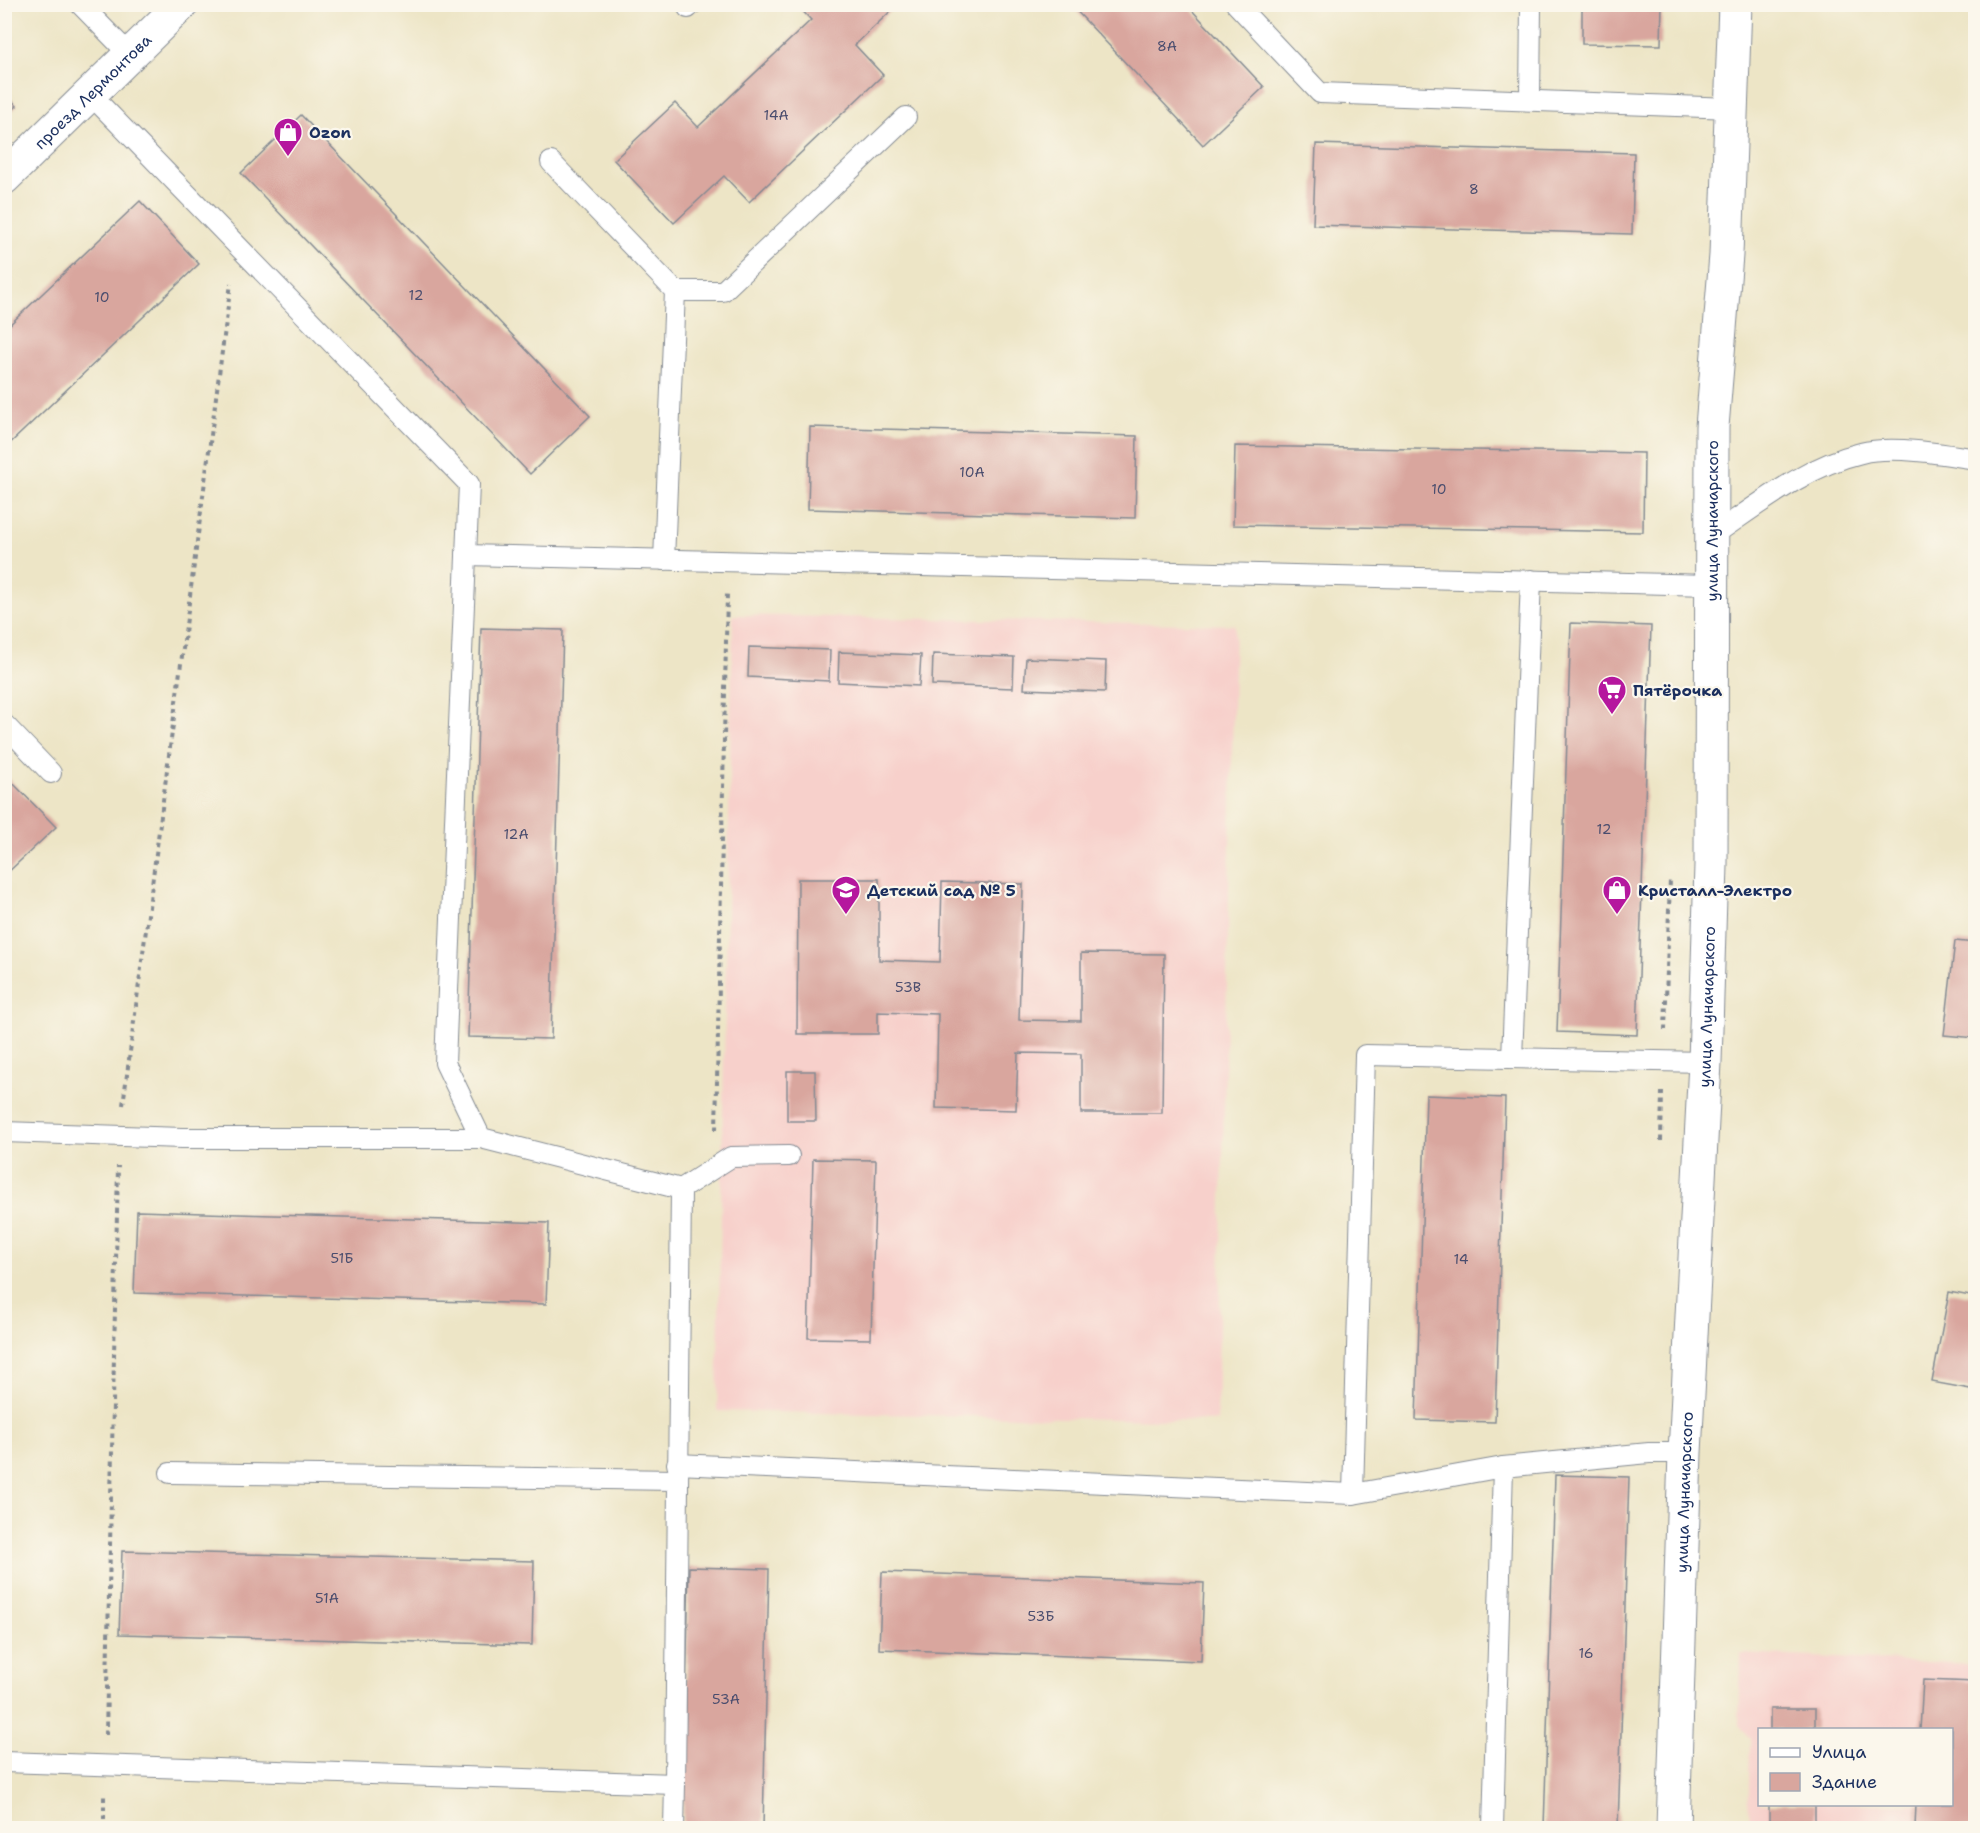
<svg xmlns="http://www.w3.org/2000/svg" width="1980" height="1833" font-family="'Shantell Sans',sans-serif">
  <rect width="100%" height="100%" fill="#fbf7ec"/>
  <filter id="ink" filterUnits="userSpaceOnUse"><feTurbulence type="fractalNoise" baseFrequency=".0167" numOctaves="2"/><feDisplacementMap in="SourceGraphic" scale="12" xChannelSelector="R" yChannelSelector="G"/><feConvolveMatrix kernelMatrix="1 2 1 2 8 2 1 2 1" color-interpolation-filters="sRGB"/></filter>
  <filter id="wash" filterUnits="userSpaceOnUse"><feTurbulence type="fractalNoise" baseFrequency=".008" numOctaves="4" result="noise"/><feDisplacementMap in="SourceGraphic" scale="24" xChannelSelector="R" yChannelSelector="G"/><feGaussianBlur stdDeviation="1.35" result="paint"/><feColorMatrix in="noise" values="0 0 0 0 0 0 0 0 0 0 0 0 0 0 0 0 0 1.4 0 .05"/><feComposite in="paint" operator="in"/></filter>
  <g filter="url(#wash)">
    <rect width="100%" height="100%" fill="#ede5c6"/>
    <!-- built -->
    <g fill="#f7d0cb" fill-rule="evenodd">
      <path d="M 733,615 L 1235,625 L 1217,1421 L 717,1411 Z"/>
      <path d="M 1741,1654 L 1975,1664 L 1975,1828 L 1748,1828 L 1750,1739 L 1739,1725 ZM 1760,1730 L 1952,1730 L 1952,1804 L 1760,1804 Z"/>
    </g>
    <g id="blocks">
      <!-- building -->
      <g fill="#d9a69e">
        <path d="M 796,4 L 898,4 L 855,45 L 883,75 L 749,202 L 724,176 L 674,223 L 614,160 L 675,103 L 698,127 L 811,20 Z"/>
        <path d="M 1070,4 L 1186,4 L 1264,87 L 1203,145 Z"/>
        <path d="M 1582,4 L 1662,4 L 1661,45 L 1582,44 Z"/>
        <path d="M 4,92 L 17,106 L 4,118 Z"/>
        <path d="M 301,115 L 590,416 L 530,474 L 241,173 Z"/>
        <path d="M 1316,144 L 1634,153 L 1632,234 L 1313,225 Z"/>
        <path d="M 140,201 L 199,264 L 4,449 L 4,330 Z"/>
        <path d="M 810,427 L 1137,436 L 1135,518 L 808,509 Z"/>
        <path d="M 1235,446 L 1644,453 L 1643,532 L 1233,525 Z"/>
        <path d="M 1571,623 L 1651,626 L 1637,1035 L 1557,1032 Z"/>
        <path d="M 481,628 L 563,630 L 551,1039 L 468,1037 Z"/>
        <path d="M 749,647 L 830,650 L 829,681 L 748,677 Z"/>
        <path d="M 839,652 L 921,655 L 919,686 L 838,682 Z"/>
        <path d="M 933,654 L 1014,657 L 1013,688 L 932,685 Z"/>
        <path d="M 1026,658 L 1106,661 L 1105,692 L 1024,689 Z"/>
        <path d="M 4,774 L 56,827 L 4,876 Z"/>
        <path d="M 798,879 L 879,879 L 879,960 L 940,962 L 942,882 L 1023,884 L 1019,1020 L 1081,1021 L 1081,953 L 1164,954 L 1162,1113 L 1081,1113 L 1081,1054 L 1018,1053 L 1016,1110 L 936,1108 L 938,1014 L 878,1012 L 878,1034 L 797,1034 Z"/>
        <path d="M 1955,941 L 1976,943 L 1976,1038 L 1944,1035 Z"/>
        <path d="M 787,1071 L 815,1071 L 816,1121 L 787,1121 Z"/>
        <path d="M 1426,1095 L 1505,1098 L 1495,1422 L 1416,1420 Z"/>
        <path d="M 813,1159 L 876,1160 L 871,1339 L 808,1338 Z"/>
        <path d="M 137,1211 L 549,1223 L 546,1304 L 134,1293 Z"/>
        <path d="M 1949,1292 L 1976,1297 L 1976,1390 L 1932,1382 Z"/>
        <path d="M 1555,1475 L 1629,1477 L 1618,1828 L 1544,1828 Z"/>
        <path d="M 122,1551 L 534,1561 L 532,1645 L 119,1634 Z"/>
        <path d="M 689,1567 L 769,1569 L 763,1828 L 683,1828 Z"/>
        <path d="M 882,1572 L 1204,1583 L 1201,1661 L 879,1649 Z"/>
        <path d="M 1923,1680 L 1976,1682 L 1976,1786 L 1973,1828 L 1915,1828 L 1916,1804 L 1952,1804 L 1952,1730 L 1920,1730 Z"/>
        <rect x="1770" y="1709" width="45" height="21"/>
        <rect x="1769" y="1804" width="46" height="24"/>
      </g>
    </g>
  </g>
  <g filter="url(#ink)">
    <use href="#blocks" fill-opacity="0" stroke="#848a92" stroke-width="1.5"/>
    <g fill="none" stroke-linecap="round" stroke-linejoin="round">
      <!-- service casing -->
      <g stroke="#848a92" stroke-width="22">
        <g id="service">
          <path d="M 80,4 L 129,54"/>
          <path d="M 1236,4 L 1320,93 L 1732,108"/>
          <path d="M 688,8 L 692,4"/>
          <path d="M 91,95 L 469,484 L 445,1063 L 481,1138 L 681,1189"/>
          <path d="M 1530,100 L 1531,4"/>
          <path d="M 551,162 L 675,291 L 664,560"/>
          <path d="M 675,291 L 723,291 L 906,117"/>
          <path d="M 1712,536 C 1758,505 1806,466 1861,453 C 1891,445 1945,454 1976,459"/>
          <path d="M 466,555 L 1710,585"/>
          <path d="M 4,724 L 51,773"/>
          <path d="M 1512,1058 L 1531,580"/>
          <path d="M 4,1132 L 182,1138 L 481,1138"/>
          <path d="M 677,1464 L 1353,1494 L 1503,1467 L 1493,1828"/>
          <path d="M 1503,1467 L 1649,1453 L 1685,1453"/>
          <path d="M 170,1473 L 677,1480"/>
          <path d="M 1353,1494 L 1365,1055 L 1705,1062"/>
          <path d="M 4,1762 L 675,1784 L 674,1828"/>
          <path d="M 675,1784 L 681,1189 L 731,1157 L 789,1156"/>
        </g>
      </g>
      <!-- minor casing -->
      <g stroke="#848a92" stroke-width="35">
        <g id="minor">
          <path id="s1" d="M 4,178 L 182,4"/>
        </g>
      </g>
      <!-- tertiary casing -->
      <g stroke="#848a92" stroke-width="35">
        <g id="tertiary">
          <path id="s2" d="M 1673,1828 L 1685,1453 L 1705,1062 L 1711,865 L 1712,427 L 1726,255 L 1735,4"/>
        </g>
      </g>
      <!-- path -->
      <g stroke="#848a92" stroke-width="4" stroke-dasharray="4.5 4.5" stroke-linecap="butt">
        <path d="M 1665,1030 L 1670,879"/>
        <path d="M 123,1105 L 231,283"/>
        <path d="M 716,1130 L 727,592"/>
        <path d="M 1661,1141 L 1662,1092"/>
        <path d="M 106,1735 L 118,1166"/>
        <path d="M 104,1828 L 104,1796"/>
      </g>
      <!-- service -->
      <use href="#service" stroke="#fff" stroke-width="20"/>
      <!-- minor -->
      <use href="#minor" stroke="#fff" stroke-width="33"/>
      <!-- tertiary -->
      <use href="#tertiary" stroke="#fff" stroke-width="33"/>
    </g>
  </g>
  <!-- icons -->
  <defs>
    <g id="shop-pin" transform="scale(1.5)"><path d="M0 17L-7.5 6A9.5 9.5 0 1 1 7.5 6Z" fill="#b5179e" stroke="#fbf7ec"/><path d="M-5-2.5h2.3a2.7 3.5 0 0 1 5.4 0H5L5.5 6h-11ZM-1.5-2.5h3a1.5 2.3 0 0 0-3 0Z" fill="#fff"/></g>
    <g id="supermarket-pin" transform="scale(1.5)"><path d="M0 17L-7.5 6A9.5 9.5 0 1 1 7.5 6Z" fill="#b5179e" stroke="#fbf7ec"/><path d="M-6-5.5h2.5l.6 2H6L4.5 2H-2.5L-4.4-4H-6ZM-1.5 3.2a1.3 1.3 0 1 0 .1 0ZM3 3.2a1.3 1.3 0 1 0 .1 0Z" fill="#fff"/></g>
    <g id="school-pin" transform="scale(1.5)"><path d="M0 17L-7.5 6A9.5 9.5 0 1 1 7.5 6Z" fill="#b5179e" stroke="#fbf7ec"/><path d="M0-5L7-2L0 1L-7-2ZM-4 1L0 2.5L4 1V4Q0 6-4 4Z" fill="#fff"/></g>
  </defs>
  <g fill-rule="evenodd">
    <use href="#shop-pin" x="288" y="132"/>
    <use href="#supermarket-pin" x="1612" y="690"/>
    <use href="#school-pin" x="846" y="890"/>
    <use href="#shop-pin" x="1617" y="890"/>
  </g>
  <g text-anchor="middle" dominant-baseline="central" stroke-width="4.5" stroke-linejoin="round" paint-order="stroke">
    <!-- number labels -->
    <g font-size="14" fill="#4a4d6e">
      <text x="1167" y="46">8А</text>
      <text x="776" y="115">14А</text>
      <text x="1474" y="189">8</text>
      <text x="416" y="295">12</text>
      <text x="102" y="297">10</text>
      <text x="972" y="472">10А</text>
      <text x="1439" y="489">10</text>
      <text x="1604" y="829">12</text>
      <text x="516" y="834">12А</text>
      <text x="908" y="987">53В</text>
      <text x="342" y="1258">51Б</text>
      <text x="1461" y="1259">14</text>
      <text x="327" y="1598">51А</text>
      <text x="1041" y="1616">53Б</text>
      <text x="1586" y="1653">16</text>
      <text x="726" y="1699">53А</text>
    </g>
    <!-- street labels -->
    <g font-size="16" fill="#1b2f5e" stroke="#fbf7ec">
      <text stroke="none"><textPath href="#s1" startOffset="124">проезд Лермонтова</textPath></text>
      <text stroke="none"><textPath href="#s2" startOffset="1308">улица Луначарского</textPath></text>
      <text stroke="none"><textPath href="#s2" startOffset="822">улица Луначарского</textPath></text>
      <text stroke="none"><textPath href="#s2" startOffset="336">улица Луначарского</textPath></text>
    </g>
    <!-- poi labels -->
    <g font-size="16" font-weight="bold" fill="#1b2f5e" stroke="#fbf7ec" text-anchor="start">
      <text x="309" y="132">Ozon</text>
      <text x="1633" y="690">Пятёрочка</text>
      <text x="867" y="890">Детский сад № 5</text>
      <text x="1638" y="890">Кристалл-Электро</text>
    </g>
  </g>
  <!-- margin -->
  <rect width="1980" height="1833" fill="none" stroke="#fbf7ec" stroke-width="24"/>
  <!-- legend -->
  <rect x="1758" y="1728" width="195" height="78" fill="#fbf7ec" stroke="#a1a7b3" stroke-width="1.5"/>
  <rect x="1770" y="1748" width="30" height="9" fill="#ffffff" stroke="#a1a7b3" stroke-width="1.5"/>
  <text x="1812" y="1758" font-size="18" fill="#1b2f5e">Улица</text>
  <rect x="1770" y="1773" width="30" height="18" fill="#d9a69e" stroke="#a1a7b3" stroke-width="1.5"/>
  <text x="1812" y="1788" font-size="18" fill="#1b2f5e">Здание</text>
</svg>
